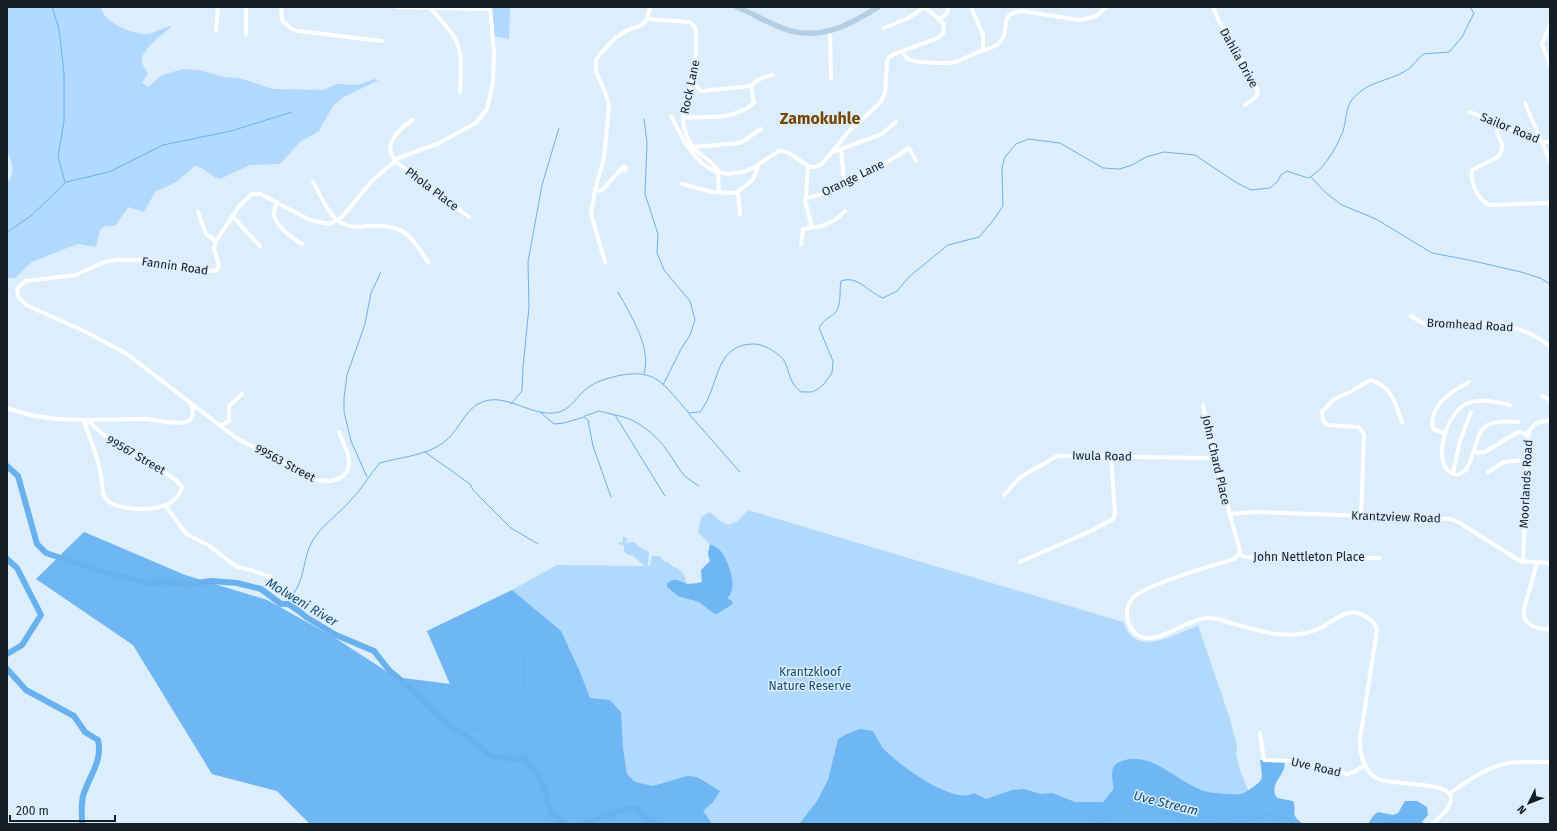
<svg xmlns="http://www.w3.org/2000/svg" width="1557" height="831" font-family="'Fira Sans',sans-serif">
  <rect width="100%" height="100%" fill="#dcedfc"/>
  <!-- green -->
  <g fill="#b0d9fd">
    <path d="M 7,7 L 101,7 C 102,22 134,35 147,34 C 156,33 163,27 172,26 C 165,33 138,51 142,63 C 143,66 146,70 148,74 L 142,83 L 148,87 L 162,75 L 183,69 L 199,70 L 224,77 L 239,78 L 273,89 L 323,90 L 337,84 L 357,85 L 375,79 L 379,80 L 342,98 L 333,106 L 319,131 L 300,142 L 280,164 L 250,165 L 220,179 C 210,177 206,167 195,166 L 176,182 L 155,192 L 144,212 L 128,207 L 116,225 C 112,227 107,225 104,227 C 96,231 100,242 95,247 L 79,244 L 72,246 L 32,262 L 15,278 L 7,278 L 7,184 C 15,174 13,162 7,151 Z"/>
    <path d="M 490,7 L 510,7 L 509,39 L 494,36 Z"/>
    <path d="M 748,510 L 1123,622 C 1136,659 1174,635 1198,625 L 1230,719 L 1237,746 L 1236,754 L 1240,770 L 1248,790 L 1266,824 L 310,824 L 277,791 L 212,774 L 133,645 L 36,579 L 84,532 L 185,575 L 267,600 L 332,636 L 395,677 L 450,684 L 427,631 L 512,590 L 557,565 L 645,566 L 633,556 L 627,554 L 624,551 L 624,545 L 617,544 L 623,542 L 623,536 L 628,539 L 625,543 L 634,542 L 639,547 L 649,552 L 648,566 L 650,566 L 652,556 L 660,556 L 664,562 L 668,562 C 674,571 682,563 687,584 L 702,582 L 701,570 L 710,561 L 708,554 L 710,544 L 698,532 L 701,517 L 710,512 L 721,522 L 728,525 L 738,521 Z"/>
  </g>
  <!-- forest -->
  <g fill="#6fb7f4">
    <path d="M 84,532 L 185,575 L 267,600 L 332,636 L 395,677 L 450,684 L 427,631 L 512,590 L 561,631 L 580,672 L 590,698 L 610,700 L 621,712 L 623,749 L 627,774 L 635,782 L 653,786 L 687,776 L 697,777 L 720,791 L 713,802 L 703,811 L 712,824 L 310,824 L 277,791 L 212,774 L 133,645 L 36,579 Z"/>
    <path d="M 710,544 C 716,547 721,550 724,556 C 730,566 738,591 727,598 L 732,601 L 733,604 L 717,614 L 713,613 L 699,602 L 678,596 L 667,587 L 667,584 C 675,575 680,583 688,584 C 693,584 698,583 702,582 L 701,570 L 710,561 L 708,554 Z"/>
    <path d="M 860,729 L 873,731 C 876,736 879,742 882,747 C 896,763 953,806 974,793 L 986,799 L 1012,790 L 1024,789 L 1041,794 L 1052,793 L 1075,802 L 1103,802 L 1113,790 C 1114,784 1110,772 1114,766 C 1116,763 1121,761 1125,760 C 1151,753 1174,778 1197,788 C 1207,793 1215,793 1226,794 C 1236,794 1240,796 1249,790 C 1264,779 1263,781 1260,760 L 1284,760 C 1289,774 1267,782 1277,798 L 1293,801 C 1298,814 1288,812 1303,824 L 799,824 L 817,801 L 828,780 L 838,739 L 847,734 Z"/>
    <path d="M 1405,801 L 1417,801 L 1427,807 L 1428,815 L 1420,824 L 1368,824 L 1373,816 L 1378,812 L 1393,815 L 1398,813 Z"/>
  </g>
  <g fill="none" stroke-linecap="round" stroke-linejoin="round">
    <!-- stream -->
    <g stroke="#69b1ee" stroke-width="1">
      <path d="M 52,7 L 59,29 L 64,73 L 64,121 L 58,157 L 65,182"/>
      <path d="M 644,119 L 647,143 L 645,194 L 658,234 L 657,253 L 664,270 L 690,301 L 695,320 L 690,335 L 681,349 L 663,385"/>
      <path d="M 1311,177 L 1326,193 L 1342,205 L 1376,219 L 1432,253 L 1469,260 L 1521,272 L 1540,278 L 1550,284"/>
      <path d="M 7,232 L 31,216 L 66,182 L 109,172 L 163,145 L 231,131 L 292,112"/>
      <path d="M 618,292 C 630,314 652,348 644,373"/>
      <path d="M 511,404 L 522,391 L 523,367 L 529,307 L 528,262 L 542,185 L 559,128"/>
      <path d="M 540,412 L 554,424 L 564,423 L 584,417 L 588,420 L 593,446 L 611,497"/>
      <path d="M 689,414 L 740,472"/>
      <path d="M 615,415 C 636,418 656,434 668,452 C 674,459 678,469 684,475 C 688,479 694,483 699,486"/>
      <path d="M 585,416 L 599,411 L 615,415 L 665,496"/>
      <path d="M 425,452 L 470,484 L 473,490 L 511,528 L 538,544"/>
      <path d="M 367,477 L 351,441 L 344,412 L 344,398 L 347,375 L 365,324 L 371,293 L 381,272"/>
      <path d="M 293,594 C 306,578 302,558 313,540 C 323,524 339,514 351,500 C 362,489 369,475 380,463 C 400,457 425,456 443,443 C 458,433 465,408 482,402 C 508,392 533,419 559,412 C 571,409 577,396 586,389 C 596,381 606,379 617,376 C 658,367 664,386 689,413 L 700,412 C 720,387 713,346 752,344 C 762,343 775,351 782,358 C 788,365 788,375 793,383 C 794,386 798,389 801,392 L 812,392 L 818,389 L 823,385 L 832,373 L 833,361 L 819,328 C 824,319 828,319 835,313 C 842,305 839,290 841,281 C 858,275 868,292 883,298 L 897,291 L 910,276 L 948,245 L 979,237 L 992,222 L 1003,206 L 1002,168 L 1005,157 L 1016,144 L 1028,139 L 1060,143 L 1103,168 L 1120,169 L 1132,165 L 1146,157 L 1164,152 L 1195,155 L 1237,183 L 1251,190 L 1270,188 L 1277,182 L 1281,175 L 1287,171 L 1308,178 C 1323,171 1337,147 1343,131 C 1346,122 1346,109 1351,101 C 1369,78 1391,83 1411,67 C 1415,63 1419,57 1424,54 C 1429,53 1442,53 1449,52 L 1462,37 L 1474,13 L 1470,7"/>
      <path d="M 288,604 L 290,597"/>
      <path d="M 460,732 L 490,727 L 509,714 L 525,690 L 523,659 L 527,647 L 553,624"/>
      <path d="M 1087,824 L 1091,821 L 1110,816 L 1119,804 L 1123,802 L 1146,810 L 1181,816 L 1202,821 L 1221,823 L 1248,821 C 1264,813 1282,813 1295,824"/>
      <path d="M 1375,824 L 1401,821 L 1423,823"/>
      <path d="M 1547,824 L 1550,823"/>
    </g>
    <!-- river -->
    <g stroke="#69b1ee" stroke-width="6">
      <path d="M 7,466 L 18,476 L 37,544 L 46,553 L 110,574 L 150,583 L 166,582 L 191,584 L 211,581 L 237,583 L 261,589 L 281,604 L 288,604 L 299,611 L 306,617 L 336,635 L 374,651 L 389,670 L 410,688 L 446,723 L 479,745 L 491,756 L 514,759 L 525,758 C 532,767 538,776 543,785 C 551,803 543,813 566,824"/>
      <path d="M 7,559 L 17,568 L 41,615 L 22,645 L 7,654"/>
      <path d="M 7,669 L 26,690 L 74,716 L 85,732 L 98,740 C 103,761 89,776 83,796 C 81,804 82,815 82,824"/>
      <path d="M 583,824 L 625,809 L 637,809 L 646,819 L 658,824"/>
    </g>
    <!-- street -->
    <g stroke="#fff" stroke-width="4">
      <path d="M 281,7 L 282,20 L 290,28 L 298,31 L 382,41"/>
      <path d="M 396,7 L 490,9"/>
      <path d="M 650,7 L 647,19 L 690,22 L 695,27 C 698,45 696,62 692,80 C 687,103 676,118 690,142 C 696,155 711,159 718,170 L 719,193"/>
      <path d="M 971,7 L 983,35 L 983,50"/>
      <path d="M 1213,7 C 1224,37 1246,61 1258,91 L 1256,97 L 1245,105"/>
      <path d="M 430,8 C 463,44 462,44 460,92"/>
      <path d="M 940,19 L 947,13 L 949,7"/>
      <path d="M 1550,25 L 1542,44 L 1550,65"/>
      <path d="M 884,28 L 908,18 L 925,7"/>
      <path d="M 216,30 L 218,7"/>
      <path d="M 830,31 L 831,78"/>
      <path d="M 246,35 L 246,7"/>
      <path d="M 902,51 C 904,55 905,58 910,60 C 918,63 946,64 955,62 C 965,59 974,53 984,50 C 990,48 996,47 1000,42 C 1012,30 996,14 1022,11 L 1080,20 L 1096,16 L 1107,7"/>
      <path d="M 692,81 L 701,91 L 751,86"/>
      <path d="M 1525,103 L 1550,161"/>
      <path d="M 1470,112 L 1542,142 L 1550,142"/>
      <path d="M 671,116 C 687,147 705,186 748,170 C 760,166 768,156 780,151 L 787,152 L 810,167 L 815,167 L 822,164 L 850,130 L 880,103 L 885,93 L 887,63 L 888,58 L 894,54 L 938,38 L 943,34 L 944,24 L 925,7"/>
      <path d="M 683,118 C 708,116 733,121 754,103 L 751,86 C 757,79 764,77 772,75"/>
      <path d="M 413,120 C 396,131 379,148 400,165 L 469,217"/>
      <path d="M 1499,125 L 1497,132 C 1498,136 1502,141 1502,146 C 1503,162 1480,162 1472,171 C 1470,182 1478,201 1490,205 L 1550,203"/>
      <path d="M 692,147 L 740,143 L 761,129"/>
      <path d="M 841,149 L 844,182"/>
      <path d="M 833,152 L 882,134 L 896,122"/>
      <path d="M 313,182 C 321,195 328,216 343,224 C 350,227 360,227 367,226 C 404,224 409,233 428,262"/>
      <path d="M 682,184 L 712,192 L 736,193 L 753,180 L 758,166"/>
      <path d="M 595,190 L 600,191 L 603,189 L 624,166 L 626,168 L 625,171"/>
      <path d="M 738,193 L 740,214"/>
      <path d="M 806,198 L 808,166"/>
      <path d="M 277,202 C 276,206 273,211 274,215 C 277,227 292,238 302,244"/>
      <path d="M 198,212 L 206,234 L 216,241"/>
      <path d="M 232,216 L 260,246"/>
      <path d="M 812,228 L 805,200 L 806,198 L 819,195 L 844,182 L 870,173 L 909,148 L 916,161"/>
      <path d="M 801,245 L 803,229 C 822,226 831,226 845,211"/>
      <path d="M 605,262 L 591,214 L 595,190 L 604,158 L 609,107 L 607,97 L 596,71 L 596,60 L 600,54 L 615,38 L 628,30 L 642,25 L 647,19"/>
      <path d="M 1411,316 C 1432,330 1431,323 1454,323 C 1488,323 1524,323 1550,347"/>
      <path d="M 1542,396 L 1550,400"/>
      <path d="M 1203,405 L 1214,458 L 1239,547 L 1240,553 L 1234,559 C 1210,566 1153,582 1135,596 C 1120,609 1127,636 1147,638 C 1155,639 1163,635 1170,632 C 1183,626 1196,618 1210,618 C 1217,618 1224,621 1231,623 C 1253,629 1276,637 1299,634 C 1307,633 1315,631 1322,627 C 1338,618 1350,605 1368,618 C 1373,621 1376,624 1377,630 L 1360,739 C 1359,752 1364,771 1376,778 C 1396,789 1491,775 1432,824"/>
      <path d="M 1510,405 C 1497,402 1481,398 1468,403 C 1446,411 1428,469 1457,475 L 1466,470 C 1484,437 1469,418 1518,422"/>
      <path d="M 7,408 C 56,426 96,418 146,419 C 155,420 178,425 186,422 C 194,419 194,410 191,404"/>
      <path d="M 84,421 C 91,441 100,462 102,483 C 103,488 102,494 105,498 C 115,510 141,510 155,508 C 168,506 178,501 182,487 L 177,481 L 133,450 L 113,443 L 88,421"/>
      <path d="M 220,426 L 229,421 L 229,406 L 242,394"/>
      <path d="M 339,432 L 348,454 L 349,465 L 347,472 L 340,478 L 331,481 L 315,480 L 235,437 L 127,354 L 86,332 L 26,305 L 18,296 L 17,289 L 25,281 L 76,275 L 104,262 L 116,260 L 149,260 L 202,270 L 216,271 L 219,266 L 214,248 L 216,241 L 240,205 L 252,194 L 260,194 L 268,198 L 310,220 L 329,224 L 342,217 L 371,182 L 398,158 L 437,144 L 476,123 L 487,109 L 493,83 L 494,52 L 490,7"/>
      <path d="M 1444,433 L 1435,430 L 1432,426 C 1431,404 1452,391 1469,382"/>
      <path d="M 1474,453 L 1485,452 L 1518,432 L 1523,433 L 1528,436"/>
      <path d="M 1488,472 L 1504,462 L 1527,460"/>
      <path d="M 1453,474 L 1460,441 L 1471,412"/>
      <path d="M 1004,495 L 1019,478 L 1057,456 L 1214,458"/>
      <path d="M 166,506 L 186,534 L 208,545 L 237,567 L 251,570 L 270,577"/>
      <path d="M 1230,514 L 1257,512 L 1451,519 L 1460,523 L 1520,561 L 1550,563"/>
      <path d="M 1361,516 L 1364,434 L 1359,427 L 1327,425 L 1323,420 L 1322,412 L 1334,399 L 1352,391 L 1370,380 C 1392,386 1395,403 1402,422"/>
      <path d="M 1239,555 L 1247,557 L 1380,558"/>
      <path d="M 1020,562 L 1093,530 L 1113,519 L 1115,513 L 1111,457"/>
      <path d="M 1523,562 L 1529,431 L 1536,423 L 1550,420"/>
      <path d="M 1537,563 L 1524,609 C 1522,626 1536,629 1550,629"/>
      <path d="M 1260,733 L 1264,760 L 1293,761 L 1347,774 L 1354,772 L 1365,765"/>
      <path d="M 1449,794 C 1465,782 1489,766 1509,763 C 1523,761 1537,762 1550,762"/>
    </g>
    <!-- secondary -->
    <path stroke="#b4cfe3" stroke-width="5.5" d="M 737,7 C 752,13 766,22 782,28 C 817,42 849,26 878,7"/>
  </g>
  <g text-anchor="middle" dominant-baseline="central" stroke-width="3" stroke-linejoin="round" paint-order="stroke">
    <!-- street labels -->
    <g font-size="12" fill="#131e27" stroke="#dcedfc">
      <text transform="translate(1239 58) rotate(61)">Dahlia Drive</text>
      <text transform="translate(690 87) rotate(-78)">Rock Lane</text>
      <text transform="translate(1510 128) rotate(22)">Sailor Road</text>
      <text transform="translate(853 178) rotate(-26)">Orange Lane</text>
      <text transform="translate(432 189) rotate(37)">Phola Place</text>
      <text transform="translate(175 266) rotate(8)">Fannin Road</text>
      <text transform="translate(1470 325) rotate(3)">Bromhead Road</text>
      <text transform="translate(136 455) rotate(30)">99567 Street</text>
      <text transform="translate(1102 456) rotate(1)">Iwula Road</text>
      <text transform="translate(1216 460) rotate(77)">John Chard Place</text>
      <text transform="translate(285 463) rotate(28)">99563 Street</text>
      <text transform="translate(1526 484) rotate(-87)">Moorlands Road</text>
      <text transform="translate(1396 517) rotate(2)">Krantzview Road</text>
      <text x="1309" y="557">John Nettleton Place</text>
      <text transform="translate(1316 767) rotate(13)">Uve Road</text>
    </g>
    <!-- park labels -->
    <g font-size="12" fill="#154a72" stroke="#dcedfc">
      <text x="810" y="672">Krantzkloof<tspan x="810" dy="14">Nature Reserve</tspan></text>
    </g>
    <!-- water labels -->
    <g font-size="13" font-style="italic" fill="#144a71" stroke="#dcedfc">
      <text transform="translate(302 602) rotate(31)">Molweni River</text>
      <text transform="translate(1166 803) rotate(14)">Uve Stream</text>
    </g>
    <!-- district labels -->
    <g font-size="16" font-weight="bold" fill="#794600" stroke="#dcedfc">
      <text x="820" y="118">Zamokuhle</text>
    </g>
  </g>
  <!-- border -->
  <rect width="1557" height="831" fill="none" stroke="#131e27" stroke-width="16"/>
  <!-- north arrow -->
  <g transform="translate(1529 803) rotate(227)" stroke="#dcedfc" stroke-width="3" paint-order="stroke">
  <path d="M0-3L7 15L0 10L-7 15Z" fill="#131e27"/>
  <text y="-6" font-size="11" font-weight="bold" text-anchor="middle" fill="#131e27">N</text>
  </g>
  <!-- scale -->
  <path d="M10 815v6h105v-6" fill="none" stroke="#131e27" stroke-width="2"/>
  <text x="16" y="815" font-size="12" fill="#131e27" stroke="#dcedfc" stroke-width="3" paint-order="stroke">200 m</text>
</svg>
